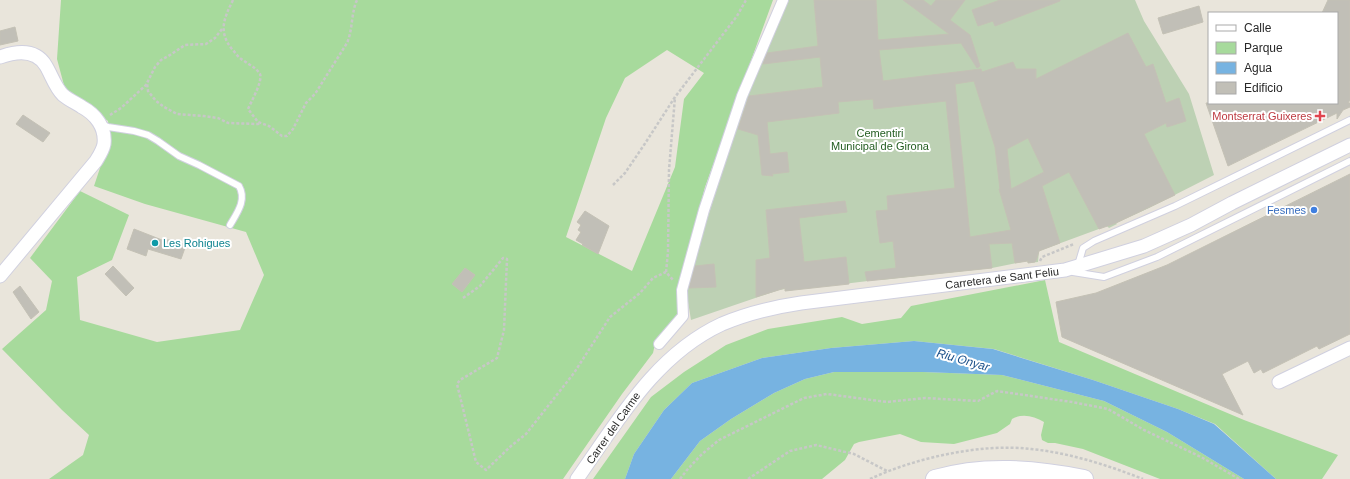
<svg xmlns="http://www.w3.org/2000/svg" width="1350" height="479" font-family="Helvetica,sans-serif">
  <rect width="100%" height="100%" fill="#e9e5db"/>
  <!-- green -->
  <g fill="#a7da9c" fill-rule="evenodd">
    <path d="M 61,0 L 773,0 L 705,187 L 677,294 L 680,315 L 655,344 L 653,353 L 622,394 L 563,479 L 49,479 L 83,455 L 89,435 L 62,410 L 2,349 L 46,310 L 52,281 L 30,258 L 80,191 L 129,215 L 112,260 L 77,277 L 80,320 L 157,342 L 240,330 L 264,275 L 246,232 L 145,204 L 94,186 L 110,138 L 108,121 L 65,89 L 57,59 ZM 667,50 L 704,73 L 684,99 L 675,167 L 632,271 L 566,237 L 606,118 L 625,78 Z"/>
    <path d="M 1045,280 L 1059,342 L 1244,420 L 1338,455 L 1322,479 L 1276,479 L 1215,424 L 1178,409 L 1093,380 L 994,349 L 914,341 L 831,348 L 762,358 L 692,383 L 664,410 L 634,454 L 625,479 L 593,479 L 651,397 L 684,372 L 726,345 L 768,329 L 842,317 L 862,324 L 901,318 L 911,306 Z"/>
    <path d="M 834,372 L 923,372 L 1002,375 L 1104,401 L 1167,432 L 1244,479 L 1160,479 L 1083,449 L 1055,443 L 1048,443 L 1042,440 L 1041,435 L 1044,422 C 1034,416 1022,413 1012,419 L 1010,424 L 997,433 L 954,444 L 921,442 L 900,434 L 859,442 L 854,444 L 845,460 L 822,479 L 671,479 L 700,441 L 731,419 L 774,393 L 805,379 Z"/>
  </g>
  <!-- cemetery -->
  <path fill="#bdd1b4" d="M 788,0 L 1135,0 L 1144,21 L 1189,94 L 1214,175 L 1149,208 L 1116,223 L 1117,224 L 1109,228 L 1107,226 L 1039,251 L 1038,262 L 1028,263 L 1027,261 L 992,268 L 880,280 L 880,279 L 869,280 L 868,281 L 785,291 L 785,289 L 779,290 L 691,320 L 686,289 L 690,274 L 746,95 Z"/>
  <!-- water -->
  <path fill="#77b3e1" d="M 914,341 L 993,349 L 1093,380 L 1178,409 L 1214,424 L 1276,479 L 1244,479 L 1167,432 L 1104,401 L 1002,375 L 923,372 L 834,372 L 805,379 L 774,393 L 731,419 L 700,441 L 671,479 L 625,479 L 634,454 L 664,410 L 692,383 L 762,358 L 831,348 Z"/>
  <!-- building -->
  <g fill="#c1bfb7" stroke="#c4c1b5" fill-rule="evenodd">
    <path d="M 814,0 L 876,0 L 878,40 L 949,34 L 903,0 L 923,0 L 931,6 L 936,0 L 965,0 L 950,20 L 970,35 L 980,66 L 977,68 L 961,43 L 879,50 L 883,81 L 981,69 L 982,72 L 1013,62 L 1016,69 L 1036,69 L 1036,79 L 1128,33 L 1146,67 L 1153,64 L 1166,103 L 1179,98 L 1186,121 L 1167,127 L 1166,123 L 1144,134 L 1175,195 L 1116,223 L 1099,229 L 1069,172 L 1042,186 L 1060,243 L 1039,251 L 1037,258 L 1035,262 L 1028,263 L 1028,261 L 1015,263 L 1012,243 L 989,244 L 992,268 L 867,281 L 865,272 L 896,268 L 893,241 L 880,243 L 876,211 L 888,210 L 887,196 L 955,188 L 946,101 L 874,109 L 873,99 L 838,102 L 839,113 L 767,122 L 770,154 L 787,152 L 789,172 L 772,174 L 773,176 L 762,175 L 758,135 L 738,129 L 749,96 L 823,87 L 820,57 L 763,64 L 767,53 L 818,46 ZM 974,81 L 995,147 L 1000,189 L 999,189 L 1011,230 L 970,237 L 955,84 ZM 1028,138 L 1044,172 L 1011,189 L 1007,149 Z"/>
    <path d="M 1000,0 L 1060,0 L 1060,1 L 995,26 L 993,21 L 978,26 L 972,10 Z"/>
    <path d="M 1328,0 L 1350,0 L 1350,100 L 1348,103 L 1350,103 L 1350,107 L 1343,110 L 1337,119 L 1337,113 L 1228,166 L 1206,103 L 1337,103 L 1337,13 L 1322,13 Z"/>
    <path d="M 1199,6 L 1203,22 L 1163,34 L 1158,18 Z"/>
    <path d="M 15,27 L 18,41 L 0,45 L 0,31 Z"/>
    <path d="M 23,115 L 50,133 L 43,142 L 16,124 Z"/>
    <path d="M 1350,174 L 1350,334 L 1319,349 L 1317,346 L 1263,373 L 1261,369 L 1254,373 L 1248,361 L 1222,374 L 1243,415 L 1062,337 L 1056,302 L 1096,293 L 1167,265 Z"/>
    <path d="M 845,201 L 847,212 L 799,218 L 804,262 L 846,257 L 849,284 L 785,291 L 785,288 L 756,297 L 756,260 L 770,258 L 766,210 Z"/>
    <path d="M 585,211 L 609,226 L 598,254 L 582,245 L 583,244 L 576,240 L 581,232 L 578,230 L 581,225 L 577,222 Z"/>
    <path d="M 134,229 L 162,240 L 176,240 L 176,242 L 186,245 L 181,259 L 148,249 L 146,256 L 127,249 Z"/>
    <path d="M 714,264 L 716,287 L 689,288 L 695,266 Z"/>
    <path d="M 113,266 L 134,288 L 126,296 L 105,274 Z"/>
    <path d="M 465,268 L 475,275 L 462,292 L 452,284 Z"/>
    <path d="M 20,286 L 39,312 L 31,319 L 13,292 Z"/>
  </g>
  <g fill="none" stroke-linecap="round" stroke-linejoin="round">
    <!-- service casing -->
    <g stroke="#d0d0df" stroke-width="8">
      <g id="service">
        <path d="M 101,124 L 108,127 L 134,131 L 148,135 L 158,141 L 179,156 L 199,165 L 239,186 C 247,200 237,213 230,225"/>
        <path d="M 1078,265 L 1083,248 L 1094,241 L 1175,206 L 1350,120"/>
        <path d="M 1073,272 L 1104,277 L 1157,257 L 1350,161"/>
      </g>
    </g>
    <!-- pedestrian casing -->
    <g stroke="#d0d0df" stroke-width="12">
      <path id="pedestrian" d="M 659,344 L 683,316 L 682,290 L 704,210 L 742,96 L 783,0"/>
    </g>
    <!-- minor casing -->
    <g stroke="#d0d0df" stroke-width="15">
      <g id="minor">
        <path d="M 0,57 C 17,51 36,49 46,66 C 52,76 55,87 63,95 C 69,100 76,103 82,107 C 95,114 106,127 104,144 C 103,150 99,156 96,161 L 0,276"/>
        <path d="M 1279,382 L 1350,348"/>
        <path d="M 577,479 C 618,421 655,355 722,324 C 748,313 774,307 801,303 L 1065,270 L 1144,246 L 1191,225 L 1232,203 L 1350,145"/>
      </g>
    </g>
    <!-- secondary casing -->
    <g stroke="#d0d0df" stroke-width="20">
      <path id="secondary" d="M 935,479 C 984,465 1034,469 1084,479"/>
    </g>
    <!-- path -->
    <g stroke="#c7c7c7" stroke-width="2.5" stroke-dasharray="3 2" stroke-linecap="butt">
      <path d="M 233,0 C 224,18 218,32 232,49 C 235,52 237,56 240,58 C 246,63 256,67 260,74 C 263,81 251,102 248,109 L 258,122 L 269,126 L 282,136 L 287,136 L 293,129 L 306,103 L 315,94 L 347,43 C 353,29 351,13 357,0"/>
      <path d="M 222,29 L 215,38 L 206,44 L 185,45 L 170,55 L 161,60 L 155,67 L 147,83 L 148,91 L 156,101 L 164,107 L 177,114 L 204,116 L 218,118 L 228,123 L 258,124 L 261,123"/>
      <path d="M 110,115 L 121,108 L 147,84"/>
      <path d="M 613,185 L 625,173 L 644,145 L 675,97 L 737,16 L 746,0"/>
      <path d="M 1040,261 L 1042,257 L 1074,244"/>
      <path d="M 666,272 L 668,252 L 669,170 L 675,97"/>
      <path d="M 463,298 L 480,286 L 503,258 L 507,259 L 504,330 L 497,358 L 460,380 L 457,384 L 476,462 L 486,470 L 511,446 L 526,434 L 574,373 L 610,317 L 640,293 L 653,278 L 666,272 L 673,280"/>
      <path d="M 680,479 L 687,470 L 701,455 L 719,440 L 804,398 L 827,394 L 887,402 L 925,398 L 978,401 L 997,391 L 1072,402 L 1108,409 L 1144,430 L 1201,457 L 1239,479"/>
      <path d="M 748,479 L 790,451 L 816,445 L 854,454 L 887,471"/>
      <path d="M 870,479 C 915,458 981,443 1031,449 C 1070,453 1107,465 1143,479"/>
    </g>
    <!-- service -->
    <use href="#service" stroke="#fff" stroke-width="6"/>
    <!-- pedestrian -->
    <use href="#pedestrian" stroke="#fff" stroke-width="10"/>
    <!-- minor -->
    <use href="#minor" stroke="#fff" stroke-width="13"/>
    <!-- secondary -->
    <use href="#secondary" stroke="#fff" stroke-width="18"/>
  </g>
  <!-- markers -->
  <path fill="#e0444e" stroke="#fff" stroke-width="1.5" d="M1318 110h4v4h4v4h-4v4h-4v-4h-4v-4h4z"/>
  <circle fill="#3f7fe0" stroke="#fff" stroke-width="1.5" cx="1314" cy="210" r="4"/>
  <circle fill="#0f9aa8" stroke="#fff" stroke-width="1.5" cx="155" cy="243" r="4"/>
  <g text-anchor="middle" dominant-baseline="central" stroke-width="4" stroke-linejoin="round" paint-order="stroke">
    <!-- health labels -->
    <g font-size="11" fill="#be3a42" stroke="#fff" text-anchor="end">
      <text x="1312" y="116">Montserrat Guixeres</text>
    </g>
    <!-- park labels -->
    <g font-size="11" fill="#225c20" stroke="#fff">
      <text x="880" y="133">Cementiri<tspan x="880" dy="13">Municipal de Girona</tspan></text>
    </g>
    <!-- shop labels -->
    <g font-size="11" fill="#366cbe" stroke="#fff" text-anchor="end">
      <text x="1306" y="210">Fesmes</text>
    </g>
    <!-- culture labels -->
    <g font-size="11" fill="#0d838f" stroke="#fff" text-anchor="start">
      <text x="163" y="243">Les Rohigues</text>
    </g>
    <!-- street labels -->
    <g font-size="11" fill="#282828" stroke="#fff">
      <text transform="translate(1002 278) rotate(-7)">Carretera de Sant Feliu</text>
      <text transform="translate(613 428) rotate(-55)">Carrer del Carme</text>
    </g>
    <!-- water labels -->
    <g font-size="12" font-style="italic" fill="#1b5089" stroke="#fff">
      <text transform="translate(963 360) rotate(16)">Riu Onyar</text>
    </g>
  </g>
  <!-- legend -->
  <rect x="1208" y="12" width="130" height="92" fill="#ffffff" stroke="#a9a9a9"/>
  <rect x="1216" y="25" width="20" height="6" fill="#ffffff" stroke="#a9a9a9"/>
  <text x="1244" y="32" font-size="12" fill="#282828">Calle</text>
  <rect x="1216" y="42" width="20" height="12" fill="#a7da9c" stroke="#a9a9a9"/>
  <text x="1244" y="52" font-size="12" fill="#282828">Parque</text>
  <rect x="1216" y="62" width="20" height="12" fill="#77b3e1" stroke="#a9a9a9"/>
  <text x="1244" y="72" font-size="12" fill="#282828">Agua</text>
  <rect x="1216" y="82" width="20" height="12" fill="#c1bfb7" stroke="#a9a9a9"/>
  <text x="1244" y="92" font-size="12" fill="#282828">Edificio</text>
</svg>
